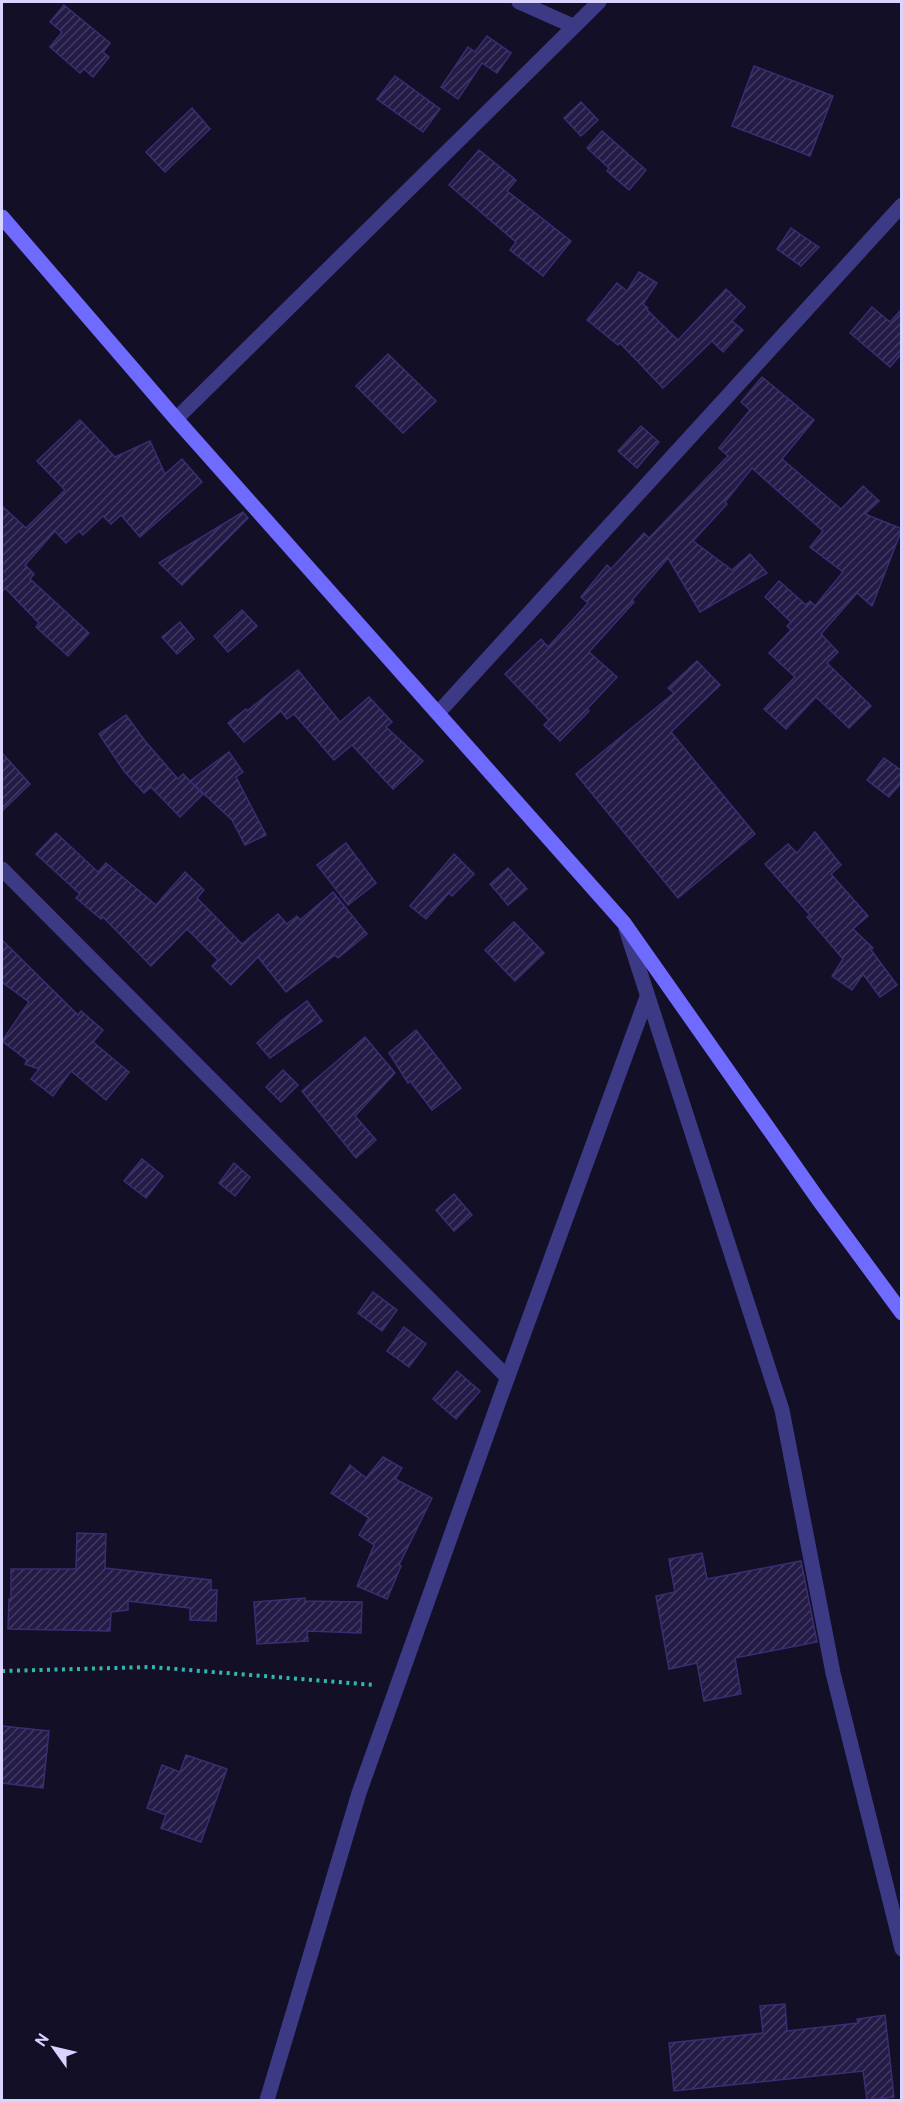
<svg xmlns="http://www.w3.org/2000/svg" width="903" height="2102" font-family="Overpass,sans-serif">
  <defs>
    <pattern id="building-hatch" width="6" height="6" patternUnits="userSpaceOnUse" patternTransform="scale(1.5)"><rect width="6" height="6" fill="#241b47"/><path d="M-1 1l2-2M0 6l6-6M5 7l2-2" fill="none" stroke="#433b63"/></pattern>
  </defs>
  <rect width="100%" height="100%" fill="#130f26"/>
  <!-- building -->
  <g fill="url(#building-hatch)" stroke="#3b2d73" stroke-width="1.5">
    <path d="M 64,5 L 110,43 L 103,52 L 109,57 L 93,77 L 84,69 L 80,73 L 50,47 L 62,32 L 50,22 Z"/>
    <path d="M 487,36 L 511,53 L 497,73 L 482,63 L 458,99 L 441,87 L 468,47 L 475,52 Z"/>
    <path d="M 754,66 L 833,96 L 810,156 L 732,126 Z"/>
    <path d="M 395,76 L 440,109 L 423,132 L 377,99 Z"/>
    <path d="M 581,102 L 598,120 L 581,136 L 564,118 Z"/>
    <path d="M 192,108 L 210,129 L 165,172 L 146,152 Z"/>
    <path d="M 602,131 L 646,170 L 629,190 L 607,171 L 609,168 L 587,148 Z"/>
    <path d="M 479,150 L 516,180 L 507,191 L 571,241 L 543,276 L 510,250 L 516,242 L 449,185 Z"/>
    <path d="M 791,228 L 819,247 L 801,266 L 777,249 Z"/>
    <path d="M 639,272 L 657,283 L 643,304 L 648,308 L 647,310 L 678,340 L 726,289 L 745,307 L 732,321 L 743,330 L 723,352 L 712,341 L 663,388 L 620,343 L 618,345 L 587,320 L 617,283 L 627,291 Z"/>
    <path d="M 872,307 L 890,322 L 902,309 L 902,353 L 890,367 L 850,333 Z"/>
    <path d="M 388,354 L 436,401 L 403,433 L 356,386 Z"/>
    <path d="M 762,377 L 814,420 L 782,459 L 841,509 L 863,486 L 879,501 L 865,514 L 902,529 L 872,606 L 857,593 L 821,634 L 838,652 L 827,663 L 871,706 L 849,728 L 816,697 L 786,729 L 764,709 L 795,677 L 769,653 L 791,630 L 787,626 L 791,622 L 765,597 L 779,581 L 806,605 L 810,601 L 815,606 L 843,572 L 810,547 L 823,531 L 752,468 L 725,502 L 727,504 L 693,541 L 732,570 L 750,554 L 767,573 L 700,612 L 668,558 L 632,600 L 634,602 L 589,652 L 617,677 L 587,709 L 589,711 L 560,741 L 544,725 L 549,720 L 505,674 L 541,639 L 548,647 L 588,603 L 581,597 L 607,565 L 611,569 L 644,533 L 649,538 L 728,456 L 719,448 L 750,410 L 741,402 Z"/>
    <path d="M 80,420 L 115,457 L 150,441 L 165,474 L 182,459 L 202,482 L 140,537 L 121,515 L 111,524 L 103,516 L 83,535 L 79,531 L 66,543 L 55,531 L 25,565 L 34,574 L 30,579 L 89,633 L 68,656 L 36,627 L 39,623 L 5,588 L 2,592 L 2,506 L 26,528 L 65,490 L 37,461 Z"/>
    <path d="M 641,426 L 659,442 L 637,468 L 618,451 Z"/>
    <path d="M 243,512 L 248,518 L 182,585 L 159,563 Z"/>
    <path d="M 242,610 L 257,626 L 228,652 L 214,636 Z"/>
    <path d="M 180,622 L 194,639 L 177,654 L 162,637 Z"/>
    <path d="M 697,661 L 720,685 L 671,732 L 755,834 L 678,898 L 576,774 L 674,693 L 668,688 Z"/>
    <path d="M 298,670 L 340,722 L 369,697 L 392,722 L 386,727 L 423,761 L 393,789 L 352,745 L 334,760 L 294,714 L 287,719 L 281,711 L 244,742 L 228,723 L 246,709 L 247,711 Z"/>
    <path d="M 126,715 L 145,741 L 178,779 L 183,774 L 203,794 L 180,817 L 151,787 L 144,793 L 124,771 L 99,734 Z"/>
    <path d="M 229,752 L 243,772 L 236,777 L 266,835 L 245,845 L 232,820 L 190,781 Z"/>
    <path d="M 2,753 L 30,784 L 2,811 Z"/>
    <path d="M 884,758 L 902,771 L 902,782 L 889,797 L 867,780 Z"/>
    <path d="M 815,832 L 841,865 L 831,874 L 868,916 L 853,929 L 873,948 L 871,950 L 897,985 L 880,997 L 863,974 L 852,990 L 832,976 L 843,959 L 807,917 L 810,915 L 765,864 L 788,844 L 797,853 Z"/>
    <path d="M 56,833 L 98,872 L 106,863 L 156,905 L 185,872 L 204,890 L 197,898 L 242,944 L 278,914 L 287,924 L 297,916 L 300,920 L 333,892 L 367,934 L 338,958 L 335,955 L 286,992 L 258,957 L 231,985 L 212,966 L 218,960 L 187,929 L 151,966 L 103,917 L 101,919 L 76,898 L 80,894 L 36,854 Z"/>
    <path d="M 346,843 L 376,883 L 348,905 L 317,865 Z"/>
    <path d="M 454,854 L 474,874 L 452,896 L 449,893 L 426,919 L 410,906 Z"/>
    <path d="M 508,868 L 527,889 L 508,905 L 490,884 Z"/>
    <path d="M 514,922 L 544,953 L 515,981 L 485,950 Z"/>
    <path d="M 2,940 L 78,1015 L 81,1011 L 103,1030 L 93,1042 L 129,1072 L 106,1100 L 71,1071 L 53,1096 L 31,1079 L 39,1069 L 25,1064 L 27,1060 L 2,1041 L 29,1002 L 2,982 Z"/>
    <path d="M 307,1001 L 322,1021 L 270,1058 L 257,1043 L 282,1020 Z"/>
    <path d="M 416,1030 L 461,1088 L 432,1110 L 410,1081 L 408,1083 L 389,1053 Z"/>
    <path d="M 365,1037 L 395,1073 L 355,1116 L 376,1140 L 356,1158 L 302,1091 Z"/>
    <path d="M 283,1070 L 298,1085 L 281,1102 L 266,1087 Z"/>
    <path d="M 142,1159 L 163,1176 L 146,1198 L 124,1181 Z"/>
    <path d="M 234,1163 L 250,1177 L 235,1196 L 219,1183 Z"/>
    <path d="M 454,1194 L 472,1215 L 454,1231 L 436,1210 Z"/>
    <path d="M 373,1292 L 397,1310 L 382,1331 L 358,1313 Z"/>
    <path d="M 404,1327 L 426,1344 L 409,1367 L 387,1351 Z"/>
    <path d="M 457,1371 L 480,1391 L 456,1419 L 433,1399 Z"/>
    <path d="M 383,1457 L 402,1468 L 395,1479 L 432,1498 L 399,1565 L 401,1566 L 387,1599 L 357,1586 L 374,1545 L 359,1535 L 369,1518 L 331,1493 L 350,1465 L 366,1478 Z"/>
    <path d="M 77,1533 L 106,1534 L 105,1568 L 211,1580 L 211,1590 L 217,1590 L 216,1621 L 190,1620 L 190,1608 L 128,1601 L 128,1610 L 111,1612 L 110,1631 L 8,1629 L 9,1599 L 11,1599 L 11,1569 L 76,1569 Z"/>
    <path d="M 702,1553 L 707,1579 L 801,1561 L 817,1642 L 735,1658 L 741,1694 L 704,1701 L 697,1663 L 669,1669 L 656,1596 L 675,1592 L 669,1559 Z"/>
    <path d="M 305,1598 L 305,1601 L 362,1602 L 361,1633 L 307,1631 L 308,1641 L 257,1644 L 254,1602 Z"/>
    <path d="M 2,1726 L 49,1731 L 43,1788 L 2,1783 Z"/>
    <path d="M 186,1755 L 227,1769 L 201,1842 L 161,1828 L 166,1815 L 147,1808 L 162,1765 L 180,1772 Z"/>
    <path d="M 785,2004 L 787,2031 L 858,2023 L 857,2019 L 885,2015 L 894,2097 L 867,2100 L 863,2071 L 674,2091 L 669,2043 L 763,2033 L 760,2006 Z"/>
  </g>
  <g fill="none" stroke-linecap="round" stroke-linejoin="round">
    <!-- path -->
    <path stroke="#2fb8b0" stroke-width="4" stroke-dasharray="3 4.5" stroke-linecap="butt" d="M 2,1671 L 151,1667 L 375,1685"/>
    <!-- street -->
    <g stroke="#3d3a85" stroke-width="15">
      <path d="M 519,2 L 573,26"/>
      <path d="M 176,419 L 599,2"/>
      <path d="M 438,713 L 902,205"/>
      <path d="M 2,869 L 507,1377"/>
      <path d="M 626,929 L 782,1410 L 833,1673 L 902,1949"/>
      <path d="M 267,2100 L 359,1793 L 500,1398 L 647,997"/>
    </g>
    <!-- secondary -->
    <path stroke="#6f6bff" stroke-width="15" d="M 2,217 L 176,419 L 624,923 L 818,1199 L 902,1313"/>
  </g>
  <!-- border -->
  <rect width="903" height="2102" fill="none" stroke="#d9d4ff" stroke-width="6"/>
  <!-- north arrow -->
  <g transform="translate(54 2048) rotate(304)" stroke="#130f26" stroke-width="4.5" paint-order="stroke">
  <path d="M0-4.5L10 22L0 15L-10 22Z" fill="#d9d4ff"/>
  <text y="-9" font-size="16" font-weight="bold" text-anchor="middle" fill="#d9d4ff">N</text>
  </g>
</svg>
